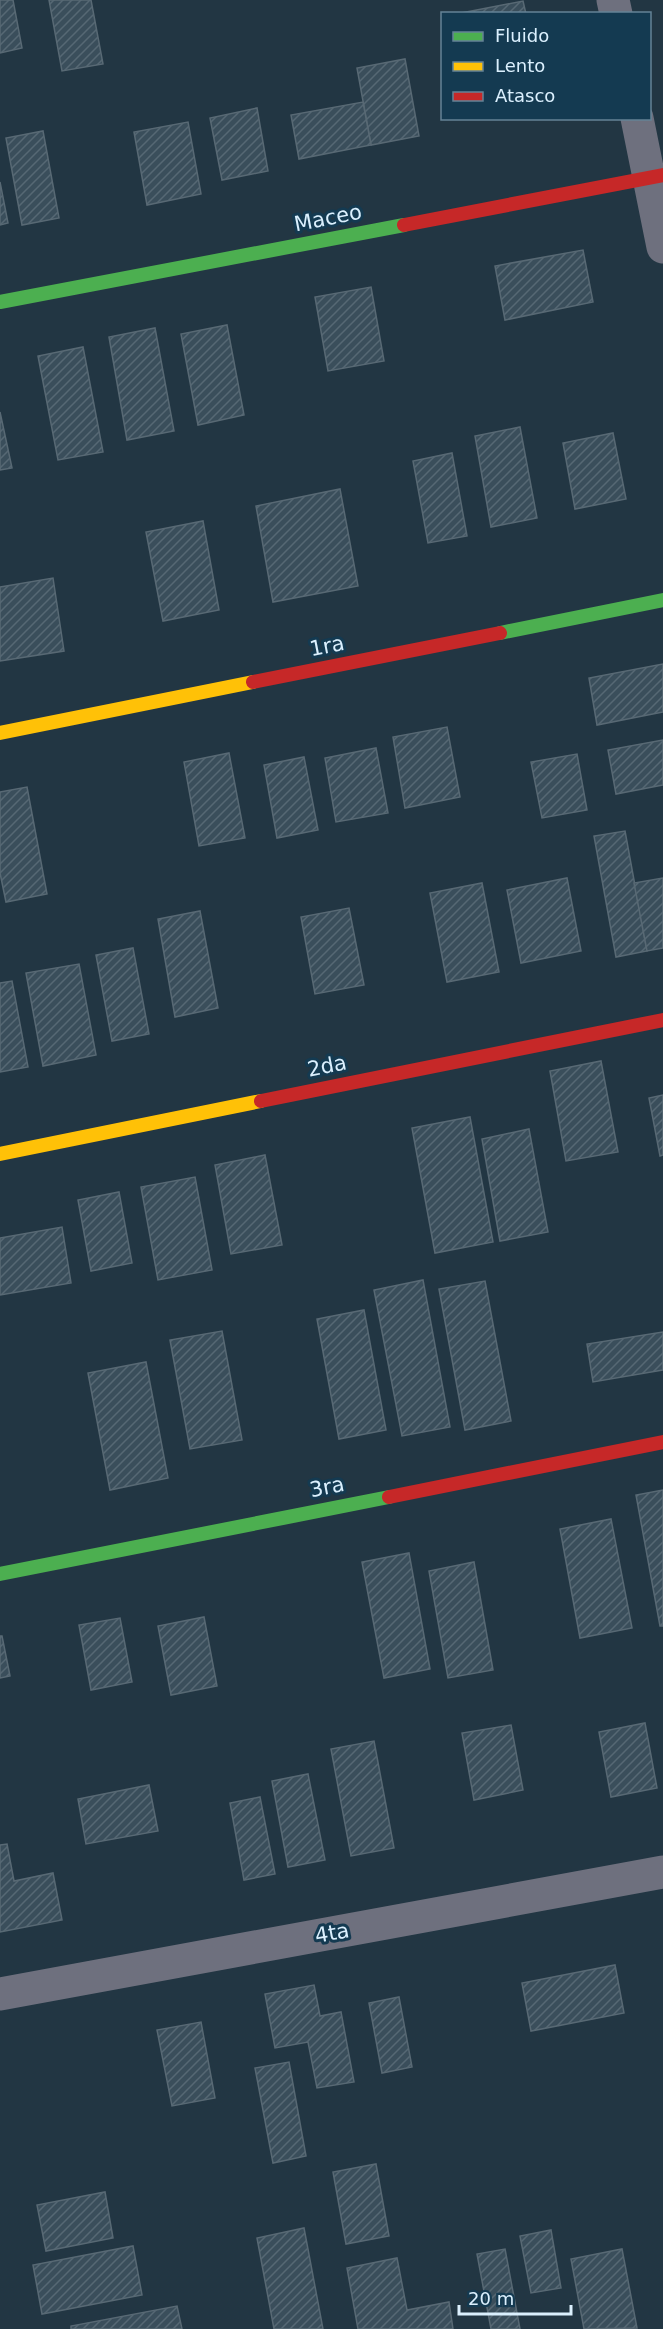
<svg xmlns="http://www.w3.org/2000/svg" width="663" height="2329" font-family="'DejaVu Sans',sans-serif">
  <defs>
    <pattern id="building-hatch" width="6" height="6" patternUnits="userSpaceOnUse" patternTransform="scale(1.5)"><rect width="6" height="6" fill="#3a4e5b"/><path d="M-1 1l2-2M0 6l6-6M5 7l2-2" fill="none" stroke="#566874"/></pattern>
  </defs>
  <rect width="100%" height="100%" fill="#223643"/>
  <!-- building -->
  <g fill="url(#building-hatch)" stroke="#586974" stroke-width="1.5">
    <path d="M 0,0 L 13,0 L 22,48 L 0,53 Z"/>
    <path d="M 49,0 L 91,0 L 103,64 L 62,71 Z"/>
    <path d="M 523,1 L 526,14 L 456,14 Z"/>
    <path d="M 405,59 L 419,136 L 371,145 L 357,68 Z"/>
    <path d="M 363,102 L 371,145 L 299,159 L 291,115 Z"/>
    <path d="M 257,108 L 268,171 L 222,180 L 210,118 Z"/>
    <path d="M 188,122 L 201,194 L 147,205 L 134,132 Z"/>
    <path d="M 43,131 L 59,218 L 22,225 L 6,138 Z"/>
    <path d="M 0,182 L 8,223 L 0,225 Z"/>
    <path d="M 583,250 L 593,302 L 505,320 L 495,266 Z"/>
    <path d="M 371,287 L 384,361 L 328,371 L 315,297 Z"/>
    <path d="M 227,325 L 244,415 L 198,425 L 181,334 Z"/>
    <path d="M 155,328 L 174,431 L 127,440 L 109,337 Z"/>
    <path d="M 83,347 L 103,452 L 58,460 L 38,356 Z"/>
    <path d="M 0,412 L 12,468 L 0,470 Z"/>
    <path d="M 520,427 L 537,518 L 491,527 L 475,436 Z"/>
    <path d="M 613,433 L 626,499 L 575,509 L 563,443 Z"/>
    <path d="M 452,453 L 467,536 L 428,543 L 413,461 Z"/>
    <path d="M 340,489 L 358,586 L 273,602 L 256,506 Z"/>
    <path d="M 203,521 L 219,610 L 163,621 L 146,532 Z"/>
    <path d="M 53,578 L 64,651 L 0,661 L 0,587 Z"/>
    <path d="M 663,664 L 663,712 L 597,725 L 589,678 Z"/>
    <path d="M 447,727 L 460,797 L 405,808 L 393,737 Z"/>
    <path d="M 663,740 L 663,785 L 616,794 L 608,750 Z"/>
    <path d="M 376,748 L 388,813 L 336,822 L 325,758 Z"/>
    <path d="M 229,753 L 245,838 L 199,846 L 184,762 Z"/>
    <path d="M 577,754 L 587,810 L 542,818 L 531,762 Z"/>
    <path d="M 304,757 L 318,830 L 277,838 L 264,765 Z"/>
    <path d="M 27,787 L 47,894 L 6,902 L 0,873 L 0,792 Z"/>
    <path d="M 625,831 L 647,951 L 616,957 L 594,836 Z"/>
    <path d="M 567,878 L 581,951 L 521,963 L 507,890 Z"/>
    <path d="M 663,878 L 663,948 L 647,951 L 634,883 Z"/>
    <path d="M 482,883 L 499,972 L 447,982 L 430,893 Z"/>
    <path d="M 349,908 L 364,985 L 315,994 L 301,917 Z"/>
    <path d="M 200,911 L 218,1008 L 175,1017 L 158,919 Z"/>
    <path d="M 133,948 L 149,1034 L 112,1041 L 96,955 Z"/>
    <path d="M 79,964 L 96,1055 L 43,1066 L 26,973 Z"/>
    <path d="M 12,981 L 28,1067 L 0,1072 L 0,983 Z"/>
    <path d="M 601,1061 L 618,1152 L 566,1161 L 550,1071 Z"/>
    <path d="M 663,1095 L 663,1155 L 660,1156 L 649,1098 Z"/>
    <path d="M 470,1117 L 493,1242 L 435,1253 L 412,1128 Z"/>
    <path d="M 529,1129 L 548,1232 L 500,1241 L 482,1139 Z"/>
    <path d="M 265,1155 L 282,1245 L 231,1254 L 215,1165 Z"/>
    <path d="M 195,1177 L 212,1270 L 158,1280 L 141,1187 Z"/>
    <path d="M 119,1192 L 132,1263 L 91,1271 L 78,1200 Z"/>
    <path d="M 62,1227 L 71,1283 L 0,1295 L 0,1238 Z"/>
    <path d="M 423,1280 L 450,1427 L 402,1436 L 374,1290 Z"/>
    <path d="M 485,1281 L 511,1421 L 465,1430 L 439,1289 Z"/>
    <path d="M 364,1310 L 386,1430 L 339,1439 L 317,1319 Z"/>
    <path d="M 222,1331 L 242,1440 L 190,1449 L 170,1340 Z"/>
    <path d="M 663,1332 L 663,1370 L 593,1382 L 587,1344 Z"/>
    <path d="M 146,1362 L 168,1478 L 110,1490 L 88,1373 Z"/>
    <path d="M 663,1490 L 663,1626 L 660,1626 L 636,1495 Z"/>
    <path d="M 611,1519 L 632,1628 L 580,1638 L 560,1529 Z"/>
    <path d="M 409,1553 L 430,1669 L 384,1678 L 362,1562 Z"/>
    <path d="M 474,1562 L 493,1670 L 448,1678 L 429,1571 Z"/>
    <path d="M 204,1617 L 217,1686 L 171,1695 L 158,1626 Z"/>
    <path d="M 120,1618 L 132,1682 L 91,1690 L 79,1625 Z"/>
    <path d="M 0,1636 L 2,1636 L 10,1676 L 0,1678 Z"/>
    <path d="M 645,1723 L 657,1788 L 611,1797 L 599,1732 Z"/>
    <path d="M 511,1725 L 523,1790 L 474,1800 L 462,1733 Z"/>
    <path d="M 374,1741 L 394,1848 L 351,1856 L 331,1749 Z"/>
    <path d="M 308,1774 L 325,1860 L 288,1867 L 272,1781 Z"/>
    <path d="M 149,1785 L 158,1831 L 86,1844 L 78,1799 Z"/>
    <path d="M 260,1797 L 275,1874 L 244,1880 L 230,1803 Z"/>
    <path d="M 7,1844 L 14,1881 L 53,1873 L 62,1920 L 0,1932 L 0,1845 Z"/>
    <path d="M 615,1965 L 624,2013 L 531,2031 L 522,1983 Z"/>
    <path d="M 314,1985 L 320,2016 L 341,2012 L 354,2082 L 317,2088 L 308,2042 L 275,2048 L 265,1994 Z"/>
    <path d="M 399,1997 L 412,2067 L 382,2073 L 369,2003 Z"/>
    <path d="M 201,2022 L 215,2098 L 172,2106 L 157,2030 Z"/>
    <path d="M 289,2062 L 306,2156 L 273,2163 L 255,2068 Z"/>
    <path d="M 376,2164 L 389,2236 L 346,2244 L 333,2172 Z"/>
    <path d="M 105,2192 L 113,2238 L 46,2251 L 37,2205 Z"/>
    <path d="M 304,2228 L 323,2329 L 274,2329 L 257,2238 Z"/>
    <path d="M 551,2230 L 561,2288 L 531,2293 L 520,2236 Z"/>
    <path d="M 133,2246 L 142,2295 L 42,2314 L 33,2265 Z"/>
    <path d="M 505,2249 L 520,2329 L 491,2329 L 477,2254 Z"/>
    <path d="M 622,2249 L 637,2328 L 584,2329 L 571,2259 Z"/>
    <path d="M 397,2258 L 407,2310 L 449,2302 L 453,2329 L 358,2329 L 347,2268 Z"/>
    <path d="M 177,2306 L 182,2329 L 71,2329 L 71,2326 Z"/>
  </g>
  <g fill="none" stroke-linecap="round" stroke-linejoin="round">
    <!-- street -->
    <g stroke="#6e707e" stroke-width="33">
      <path d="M 613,0 L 616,14"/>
      <path d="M 637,118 L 663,247"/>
      <path d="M 0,1994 L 663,1872"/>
    </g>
    <!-- fast -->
    <g stroke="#4caf50" stroke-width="14">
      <path d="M 0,302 L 404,225"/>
      <path d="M 500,633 L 663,600"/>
      <path d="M 0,1574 L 389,1497"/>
    </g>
    <!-- slow -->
    <g stroke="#ffc107" stroke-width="14">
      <path d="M 0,733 L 253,682"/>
      <path d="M 0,1154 L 261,1101"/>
    </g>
    <!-- jam -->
    <g stroke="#c62828" stroke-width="14">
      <path d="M 404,225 L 663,175"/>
      <path d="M 253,682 L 500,633"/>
      <path d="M 261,1101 L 663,1020"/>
      <path d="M 389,1497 L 663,1442"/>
    </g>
  </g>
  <g text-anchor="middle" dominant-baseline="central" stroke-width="6" stroke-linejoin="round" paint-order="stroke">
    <!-- street labels -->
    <g font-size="21" fill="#dbf0fe" stroke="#143a51">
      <text transform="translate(328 218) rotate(-11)">Maceo</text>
      <text transform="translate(327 646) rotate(-11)">1ra</text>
      <text transform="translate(327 1066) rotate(-11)">2da</text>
      <text transform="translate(327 1487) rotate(-11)">3ra</text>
      <text transform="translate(332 1933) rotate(-10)">4ta</text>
    </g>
  </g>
  <!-- legend -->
  <rect x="441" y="12" width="210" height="108" fill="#143a51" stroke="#648396" stroke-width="1.5"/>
  <rect x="453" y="32" width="30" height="9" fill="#4caf50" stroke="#648396" stroke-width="1.5"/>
  <text x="495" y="42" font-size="18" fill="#dbf0fe">Fluido</text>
  <rect x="453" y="62" width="30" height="9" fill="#ffc107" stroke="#648396" stroke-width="1.5"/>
  <text x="495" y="72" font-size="18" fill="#dbf0fe">Lento</text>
  <rect x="453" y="92" width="30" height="9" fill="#c62828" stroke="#648396" stroke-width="1.5"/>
  <text x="495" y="102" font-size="18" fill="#dbf0fe">Atasco</text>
  <!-- scale -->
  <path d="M459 2305v9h112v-9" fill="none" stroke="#dbf0fe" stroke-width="3"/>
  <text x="468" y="2305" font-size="18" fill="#dbf0fe" stroke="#143a51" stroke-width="4.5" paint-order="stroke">20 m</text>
</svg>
